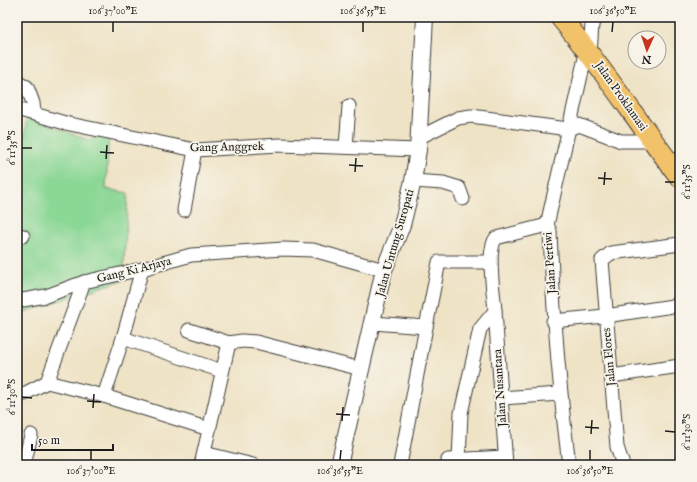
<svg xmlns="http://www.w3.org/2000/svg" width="697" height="482" font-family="'IM FELL English',serif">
  <rect width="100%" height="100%" fill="#f7f3e8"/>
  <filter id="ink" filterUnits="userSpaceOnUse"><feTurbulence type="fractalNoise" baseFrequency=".025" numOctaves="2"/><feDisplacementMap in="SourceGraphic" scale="8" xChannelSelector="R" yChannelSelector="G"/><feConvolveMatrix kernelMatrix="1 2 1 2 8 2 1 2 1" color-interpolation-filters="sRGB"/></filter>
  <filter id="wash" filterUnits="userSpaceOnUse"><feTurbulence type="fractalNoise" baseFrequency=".012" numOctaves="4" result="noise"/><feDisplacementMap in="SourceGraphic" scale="16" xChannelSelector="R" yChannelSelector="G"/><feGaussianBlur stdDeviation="0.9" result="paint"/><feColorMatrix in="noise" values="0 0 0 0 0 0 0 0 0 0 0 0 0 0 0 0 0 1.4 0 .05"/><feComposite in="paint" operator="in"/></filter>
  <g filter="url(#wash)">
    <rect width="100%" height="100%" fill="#efe3c6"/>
    <!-- green -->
    <path fill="#8bd795" stroke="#547a58" d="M 27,117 L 89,140 L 109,132 L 106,189 L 128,193 L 123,280 L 22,313 L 17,301 L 17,194 Z"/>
  </g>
  <g filter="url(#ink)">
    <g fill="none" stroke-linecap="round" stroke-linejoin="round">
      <!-- minor casing -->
      <g stroke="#3c3a36" stroke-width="15">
        <g id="minor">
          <path d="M 590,54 L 592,24 L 597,17"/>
          <path d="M 17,81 L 27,87 L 33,103 L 34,113"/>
          <path d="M 17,109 L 65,123 L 195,150 L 280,145 L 418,150"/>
          <path d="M 418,138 L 458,118 L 471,116 L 568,129 L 579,125 L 621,141 L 652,141"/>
          <path d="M 346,147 L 349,106"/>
          <path d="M 413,181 L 443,183 L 459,188 L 463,199"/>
          <path d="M 184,210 L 195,150"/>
          <path d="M 547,225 L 587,49"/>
          <path d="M 17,235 L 23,236"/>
          <path d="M 17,301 L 46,296 L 84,282"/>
          <path d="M 495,311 L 506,465"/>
          <path d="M 553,321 L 605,316 L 680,305"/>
          <path d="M 373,323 L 426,327 L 400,465"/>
          <path d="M 426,327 L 439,262 L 491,262"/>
          <path d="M 189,330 L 229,343"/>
          <path d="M 123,338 L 222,371"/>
          <path d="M 611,376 L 680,366"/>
          <path d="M 17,395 L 24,394 L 47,382"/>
          <path d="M 104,396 L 123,338 L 142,269"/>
          <path d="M 501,398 L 560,394"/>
          <path d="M 209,429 L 104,396 L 47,382 L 84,282 L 142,269 L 191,255 L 283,249 L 313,250 L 384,270"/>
          <path d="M 204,453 L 253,465"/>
          <path d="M 448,460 L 505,457"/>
          <path d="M 459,461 L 461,413 L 480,329 L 495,311 C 494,295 486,250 496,238 L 547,225 L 550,231 C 553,309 559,387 569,465"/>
          <path d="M 24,465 L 31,435"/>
          <path d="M 201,465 L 229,343 L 242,341 L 256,342 L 361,369"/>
          <path d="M 623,465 L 617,447 L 602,260 L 611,253 L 680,244"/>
        </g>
      </g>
      <!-- tertiary casing -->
      <g stroke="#3c3a36" stroke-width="18">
        <path id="tertiary" d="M 339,465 L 384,270 L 402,225 L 413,181 L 418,150 L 425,17"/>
      </g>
      <!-- primary casing -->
      <g stroke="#3c3a36" stroke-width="22">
        <path id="primary" d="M 560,17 C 603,68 639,124 680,177"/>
      </g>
      <!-- minor -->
      <use href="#minor" stroke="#fff" stroke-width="13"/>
      <!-- tertiary -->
      <use href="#tertiary" stroke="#fff" stroke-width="16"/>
      <!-- primary -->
      <use href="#primary" stroke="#f2c26a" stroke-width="20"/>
    </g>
  </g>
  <!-- ticks -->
  <path fill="none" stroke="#1c1c1c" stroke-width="1.5" d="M 113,32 L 113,22M 363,32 L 363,22M 612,32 L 613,22M 22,148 L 32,148M 100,152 L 114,153M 106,159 L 107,145M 349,165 L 363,166M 355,172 L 356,158M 598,178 L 612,179M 665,182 L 675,182M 604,185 L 605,172M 22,397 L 32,398M 87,401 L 101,402M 93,408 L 94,394M 336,414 L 350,415M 342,421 L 343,407M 585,427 L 599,428M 665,431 L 675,432M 591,434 L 592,420M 91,460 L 91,450M 340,460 L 341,450M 590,460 L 590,450"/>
  <g text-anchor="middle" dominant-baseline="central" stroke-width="3.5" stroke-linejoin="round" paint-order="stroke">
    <!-- street labels -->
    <g font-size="12" fill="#1c1c1c" stroke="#f7f3e8">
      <text transform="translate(621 96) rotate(55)">Jalan Proklamasi</text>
      <text transform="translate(227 147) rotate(-1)">Gang Anggrek</text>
      <text transform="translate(395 243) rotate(-74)">Jalan Untung Suropati</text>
      <text transform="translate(550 263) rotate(-94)">Jalan Pertiwi</text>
      <text transform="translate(134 270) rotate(-14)">Gang Ki Arjaya</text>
      <text transform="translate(609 357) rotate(-95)">Jalan Flores</text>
      <text transform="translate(500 388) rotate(-94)">Jalan Nusantara</text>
    </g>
  </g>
  <!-- margin -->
  <rect width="697" height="482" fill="none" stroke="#f7f3e8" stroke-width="44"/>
  <!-- north arrow -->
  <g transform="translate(647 50) rotate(183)"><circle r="19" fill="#f7f3e8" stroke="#9f9d96"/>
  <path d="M0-3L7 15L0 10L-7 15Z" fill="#c8321e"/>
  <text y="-6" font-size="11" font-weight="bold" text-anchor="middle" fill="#1c1c1c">N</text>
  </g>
  <!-- scale -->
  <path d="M32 444v6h81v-6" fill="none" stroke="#1c1c1c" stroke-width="2"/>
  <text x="38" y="444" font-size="12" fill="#1c1c1c" stroke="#f7f3e8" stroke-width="3" paint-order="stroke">50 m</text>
  <rect x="22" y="22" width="653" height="438" fill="none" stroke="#1c1c1c" stroke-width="1.5"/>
  <g font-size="10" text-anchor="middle" fill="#1c1c1c">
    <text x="113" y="14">106°37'00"E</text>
    <text x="363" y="14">106°36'55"E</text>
    <text x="613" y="14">106°36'50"E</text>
    <text transform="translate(11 148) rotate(-90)" y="4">6°11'35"S</text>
    <text transform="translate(686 182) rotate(-90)" y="4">6°11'35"S</text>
    <text transform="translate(11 397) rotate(-90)" y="4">6°11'30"S</text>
    <text transform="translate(686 432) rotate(-90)" y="4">6°11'30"S</text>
    <text x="91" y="474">106°37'00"E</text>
    <text x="340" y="474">106°36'55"E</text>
    <text x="590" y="474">106°36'50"E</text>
  </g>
</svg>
